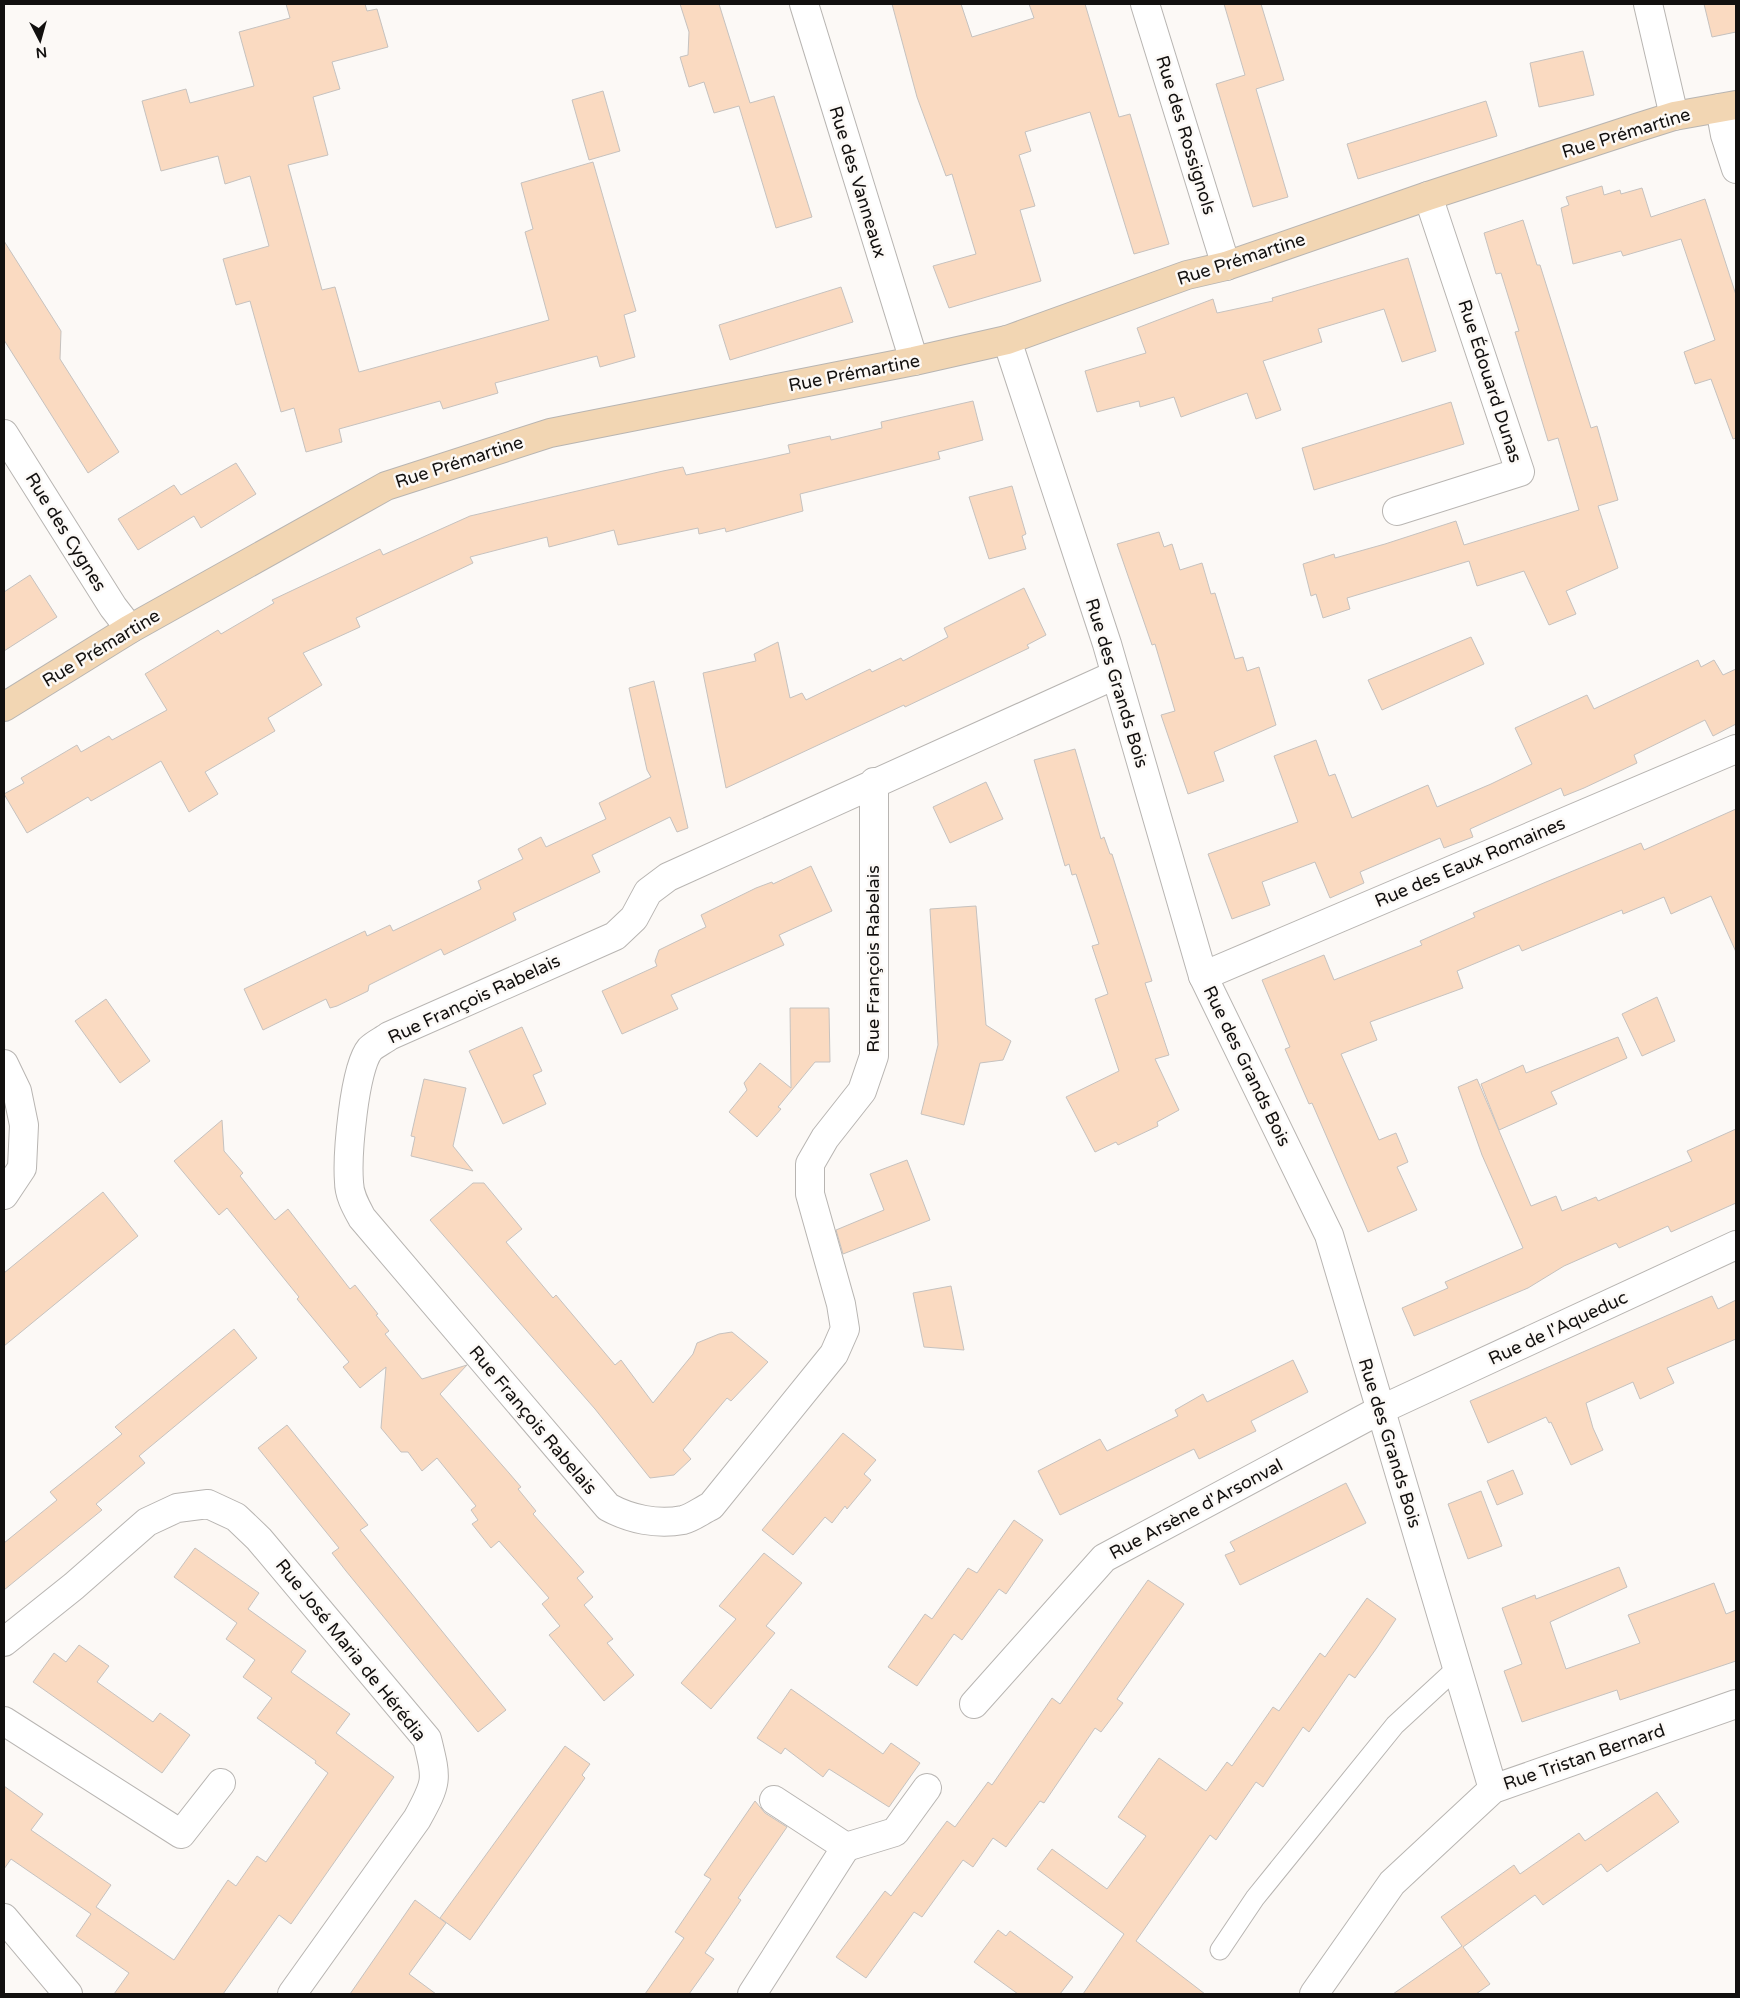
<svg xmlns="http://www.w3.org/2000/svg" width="1740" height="1998" font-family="'Varela Round',sans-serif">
  <rect width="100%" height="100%" fill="#fcf9f6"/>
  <!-- building -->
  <g fill="#fadac1" stroke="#c6c2bf">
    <path d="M 286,4 L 365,4 L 367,11 L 377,9 L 388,47 L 332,62 L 340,89 L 313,97 L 328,155 L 288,165 L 322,290 L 335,287 L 359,372 L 549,320 L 525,232 L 533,229 L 521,183 L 593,162 L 636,311 L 624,315 L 635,357 L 600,367 L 597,356 L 495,383 L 498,393 L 443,409 L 440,401 L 339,429 L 342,442 L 306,452 L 294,408 L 281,412 L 250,301 L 236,305 L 223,259 L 269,246 L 250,176 L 225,184 L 218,156 L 161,171 L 142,101 L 186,89 L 190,103 L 254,86 L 239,32 L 290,18 Z"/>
    <path d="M 680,4 L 719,4 L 750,103 L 774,96 L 812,217 L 776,228 L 739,106 L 714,113 L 704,82 L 689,87 L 680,57 L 688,55 L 689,32 Z"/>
    <path d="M 892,4 L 961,4 L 972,37 L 1034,18 L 1029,4 L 1085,4 L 1119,117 L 1130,114 L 1169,244 L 1134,254 L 1090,112 L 1025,132 L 1031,151 L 1019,155 L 1035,206 L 1020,210 L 1041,281 L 949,308 L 933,266 L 976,254 L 952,174 L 946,176 L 917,97 Z"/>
    <path d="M 1224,4 L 1261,4 L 1284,80 L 1256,89 L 1288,197 L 1253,207 L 1216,84 L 1245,75 Z"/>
    <path d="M 1704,4 L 1736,4 L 1736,32 L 1712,37 Z"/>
    <path d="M 1583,51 L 1594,95 L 1539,107 L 1530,63 Z"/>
    <path d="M 603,91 L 620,151 L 589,160 L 572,100 Z"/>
    <path d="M 1486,101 L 1497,136 L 1358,179 L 1347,144 Z"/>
    <path d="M 1602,186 L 1604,195 L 1620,190 L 1621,194 L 1642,188 L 1651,217 L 1705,199 L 1736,295 L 1736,438 L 1733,439 L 1711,379 L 1695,384 L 1684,352 L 1715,340 L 1681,239 L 1623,256 L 1621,251 L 1573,264 L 1561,208 L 1569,205 L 1566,197 Z"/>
    <path d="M 1523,220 L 1537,265 L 1540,265 L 1591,428 L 1597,426 L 1618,500 L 1598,506 L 1618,568 L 1566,591 L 1576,614 L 1549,625 L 1524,571 L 1477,586 L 1469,561 L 1347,598 L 1350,609 L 1323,618 L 1316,594 L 1311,596 L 1303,564 L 1334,554 L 1335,558 L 1385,544 L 1456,521 L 1464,545 L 1579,510 L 1558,438 L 1548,441 L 1515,332 L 1519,331 L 1501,273 L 1496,274 L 1484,233 Z"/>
    <path d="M 4,241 L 61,331 L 60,359 L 119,452 L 88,473 L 4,340 Z"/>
    <path d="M 1408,258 L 1436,351 L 1402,362 L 1384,309 L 1318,329 L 1322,342 L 1263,361 L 1281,410 L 1256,419 L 1247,393 L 1181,417 L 1174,397 L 1140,407 L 1139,401 L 1097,412 L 1085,371 L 1146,353 L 1137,328 L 1213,299 L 1217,313 L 1273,301 L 1272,298 Z"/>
    <path d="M 841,287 L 853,322 L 730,360 L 719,325 Z"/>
    <path d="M 973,401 L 983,440 L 938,452 L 940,459 L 800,494 L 803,511 L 726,532 L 725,528 L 699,534 L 698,528 L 618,545 L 614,530 L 549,547 L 547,537 L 470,557 L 473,563 L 356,618 L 360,627 L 303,653 L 322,685 L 268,718 L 275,731 L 205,772 L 218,794 L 189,812 L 161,761 L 91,801 L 88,797 L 27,833 L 4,794 L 24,783 L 21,778 L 77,745 L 81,752 L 109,736 L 112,740 L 167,710 L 145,674 L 218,630 L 221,634 L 274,603 L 272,600 L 380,549 L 383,555 L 470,516 L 663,471 L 683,467 L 686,475 L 763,459 L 790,453 L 788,445 L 830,436 L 831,440 L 882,428 L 881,422 Z"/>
    <path d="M 1451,402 L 1464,444 L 1314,490 L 1302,448 Z"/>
    <path d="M 236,463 L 256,494 L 201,528 L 194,516 L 138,550 L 118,519 L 174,485 L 181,495 Z"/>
    <path d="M 1012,486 L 1026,534 L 1022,536 L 1026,549 L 989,559 L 969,497 Z"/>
    <path d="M 1159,532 L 1164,547 L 1172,544 L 1180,570 L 1202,563 L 1211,594 L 1215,593 L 1235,659 L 1243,657 L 1247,671 L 1259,667 L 1276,725 L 1214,752 L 1224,781 L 1188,794 L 1161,715 L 1175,711 L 1155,644 L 1152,645 L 1117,544 Z"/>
    <path d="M 30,575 L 57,617 L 4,651 L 4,592 Z"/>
    <path d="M 1024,588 L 1046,635 L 1027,645 L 1029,648 L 905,707 L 904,705 L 726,788 L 703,673 L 756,661 L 754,654 L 778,642 L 790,698 L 802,693 L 806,700 L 870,669 L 872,672 L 901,658 L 903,661 L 948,637 L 944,628 Z"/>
    <path d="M 1471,637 L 1484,664 L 1382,710 L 1368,680 Z"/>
    <path d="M 1698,660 L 1701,667 L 1714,660 L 1723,675 L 1736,669 L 1736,724 L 1713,736 L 1705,720 L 1634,755 L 1637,763 L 1584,788 L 1564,796 L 1561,788 L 1470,829 L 1473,837 L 1444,848 L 1440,838 L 1360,872 L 1364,883 L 1330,898 L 1315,862 L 1262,882 L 1270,905 L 1232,919 L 1208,854 L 1298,822 L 1274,756 L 1316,740 L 1329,776 L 1335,774 L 1352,818 L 1428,785 L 1437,807 L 1491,784 L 1532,764 L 1515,728 L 1587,695 L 1594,709 Z"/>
    <path d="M 654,681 L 688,828 L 677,832 L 670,817 L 592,855 L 600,872 L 513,913 L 516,920 L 444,955 L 441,949 L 369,985 L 368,991 L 337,1006 L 330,1008 L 326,999 L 263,1030 L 244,989 L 365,931 L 367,936 L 390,925 L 393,931 L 481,889 L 478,881 L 523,859 L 518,849 L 541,837 L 546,847 L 606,819 L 599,803 L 651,777 L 647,770 L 629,688 Z"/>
    <path d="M 1075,749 L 1101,839 L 1104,837 L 1110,854 L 1112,854 L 1152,981 L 1145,983 L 1169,1055 L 1155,1059 L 1179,1110 L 1157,1122 L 1158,1126 L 1118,1145 L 1116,1142 L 1095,1152 L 1066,1097 L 1119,1071 L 1095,999 L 1108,994 L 1092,946 L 1099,944 L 1076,874 L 1072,875 L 1069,864 L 1065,866 L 1034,760 Z"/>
    <path d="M 986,782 L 1003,819 L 950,843 L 933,807 Z"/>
    <path d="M 1736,809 L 1736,952 L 1711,896 L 1671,914 L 1664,897 L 1623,914 L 1622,910 L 1522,951 L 1519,945 L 1457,971 L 1463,988 L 1370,1022 L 1377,1040 L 1341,1054 L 1379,1140 L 1396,1133 L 1408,1162 L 1397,1167 L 1417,1210 L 1368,1232 L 1312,1103 L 1309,1104 L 1285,1049 L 1290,1047 L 1262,980 L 1324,955 L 1334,980 L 1422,945 L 1420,941 L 1475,917 L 1473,913 L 1546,882 L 1641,843 L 1644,850 Z"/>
    <path d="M 811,866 L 832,911 L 779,935 L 784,945 L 671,995 L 678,1009 L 622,1034 L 602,991 L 657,966 L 655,961 L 659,950 L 706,927 L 701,915 L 756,888 L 772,882 L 773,884 Z"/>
    <path d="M 976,906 L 986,1025 L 1011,1041 L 1003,1060 L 980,1063 L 964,1125 L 921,1114 L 938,1045 L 930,909 Z"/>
    <path d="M 1657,997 L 1675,1041 L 1642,1056 L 1622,1014 Z"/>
    <path d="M 106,999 L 150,1061 L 120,1083 L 75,1021 Z"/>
    <path d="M 790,1008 L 829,1008 L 830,1062 L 815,1062 L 778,1107 L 781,1109 L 757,1137 L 729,1112 L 747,1090 L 744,1083 L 760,1063 L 791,1088 Z"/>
    <path d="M 522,1027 L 542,1071 L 533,1075 L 546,1104 L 503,1124 L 469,1051 Z"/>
    <path d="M 1618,1037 L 1627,1058 L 1551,1092 L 1557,1104 L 1499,1130 L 1481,1084 L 1523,1065 L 1526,1073 Z"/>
    <path d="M 424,1079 L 466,1088 L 453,1146 L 473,1171 L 411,1156 L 415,1137 L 411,1136 Z"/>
    <path d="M 1477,1079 L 1531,1206 L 1556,1196 L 1562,1211 L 1596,1197 L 1598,1201 L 1692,1161 L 1687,1151 L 1736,1129 L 1736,1203 L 1671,1232 L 1668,1226 L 1619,1248 L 1616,1243 L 1564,1266 L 1528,1288 L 1414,1336 L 1402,1308 L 1448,1288 L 1445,1282 L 1523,1248 L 1482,1155 L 1458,1087 Z"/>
    <path d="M 222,1120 L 224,1151 L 243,1173 L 240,1176 L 275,1220 L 288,1209 L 350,1289 L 355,1285 L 378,1314 L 376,1315 L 389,1331 L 385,1334 L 422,1379 L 467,1365 L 440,1394 L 509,1473 L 521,1487 L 518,1489 L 536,1511 L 533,1514 L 584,1572 L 577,1578 L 593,1597 L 584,1605 L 613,1639 L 607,1643 L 634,1675 L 604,1701 L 549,1635 L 560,1626 L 542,1604 L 549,1598 L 499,1541 L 491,1548 L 472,1524 L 478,1520 L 471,1510 L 476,1506 L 437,1458 L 422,1471 L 408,1452 L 401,1452 L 381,1428 L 386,1367 L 360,1388 L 343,1367 L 349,1362 L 297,1299 L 299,1297 L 227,1208 L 219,1215 L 174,1161 Z"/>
    <path d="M 907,1160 L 930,1220 L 843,1254 L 836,1230 L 884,1210 L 870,1174 Z"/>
    <path d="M 473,1183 L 484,1183 L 522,1229 L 506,1242 L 553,1298 L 556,1295 L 615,1365 L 621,1360 L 653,1403 L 693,1354 L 697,1343 L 719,1334 L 732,1332 L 768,1362 L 731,1401 L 727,1398 L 683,1450 L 691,1459 L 674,1475 L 650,1478 L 595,1409 L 430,1220 Z"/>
    <path d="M 103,1192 L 138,1236 L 4,1346 L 4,1273 Z"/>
    <path d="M 951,1286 L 964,1350 L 924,1347 L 913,1293 Z"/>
    <path d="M 1712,1296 L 1718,1309 L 1736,1300 L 1736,1339 L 1667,1368 L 1674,1383 L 1640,1399 L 1633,1382 L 1586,1403 L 1593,1428 L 1603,1450 L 1571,1465 L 1551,1422 L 1549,1423 L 1546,1417 L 1488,1443 L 1470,1401 Z"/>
    <path d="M 234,1329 L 257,1358 L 139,1456 L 145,1463 L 96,1504 L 102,1510 L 4,1590 L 4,1543 L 57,1500 L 50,1492 L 122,1434 L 115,1427 Z"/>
    <path d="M 1293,1360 L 1308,1392 L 1251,1421 L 1256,1431 L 1199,1459 L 1194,1449 L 1060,1515 L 1038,1471 L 1100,1439 L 1107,1451 L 1178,1416 L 1175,1410 L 1203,1394 L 1207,1402 Z"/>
    <path d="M 287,1425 L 368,1525 L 360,1530 L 506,1710 L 478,1732 L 346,1571 L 332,1553 L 339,1548 L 258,1448 Z"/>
    <path d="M 843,1433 L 876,1460 L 864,1474 L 871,1480 L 847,1509 L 845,1506 L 832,1523 L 825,1517 L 793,1555 L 762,1530 Z"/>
    <path d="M 1513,1470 L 1523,1494 L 1497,1505 L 1487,1481 Z"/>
    <path d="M 1346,1483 L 1366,1523 L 1240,1585 L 1225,1555 L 1235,1551 L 1230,1542 Z"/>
    <path d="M 1481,1491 L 1502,1546 L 1468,1559 L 1448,1504 Z"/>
    <path d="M 1014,1520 L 1043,1540 L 1006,1594 L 999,1589 L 962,1640 L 954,1634 L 917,1686 L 888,1667 L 925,1614 L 932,1619 L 968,1568 L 977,1573 Z"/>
    <path d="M 195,1548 L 259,1593 L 248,1609 L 306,1651 L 291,1672 L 350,1714 L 336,1733 L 394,1777 L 291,1924 L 279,1915 L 223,1994 L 114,1994 L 129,1973 L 76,1936 L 91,1914 L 11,1859 L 4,1869 L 4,1786 L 43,1814 L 31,1830 L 111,1885 L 96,1907 L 174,1960 L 228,1880 L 236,1886 L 257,1856 L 266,1862 L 328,1773 L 315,1763 L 316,1761 L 257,1718 L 272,1698 L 243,1677 L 255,1660 L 226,1639 L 237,1623 L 174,1577 Z"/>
    <path d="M 764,1553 L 802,1583 L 766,1626 L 775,1633 L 711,1709 L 681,1683 L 736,1619 L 719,1606 Z"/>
    <path d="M 1619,1567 L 1627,1587 L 1550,1622 L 1566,1669 L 1640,1643 L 1628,1615 L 1714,1583 L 1726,1614 L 1736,1610 L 1736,1661 L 1620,1700 L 1617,1690 L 1522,1722 L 1504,1671 L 1522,1664 L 1502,1608 L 1535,1595 L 1536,1599 Z"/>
    <path d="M 1148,1580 L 1184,1604 L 1117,1699 L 1123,1703 L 1101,1732 L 1095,1728 L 1044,1803 L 1040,1801 L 1006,1847 L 993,1838 L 973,1867 L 963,1860 L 922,1917 L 914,1912 L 866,1978 L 836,1957 L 885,1891 L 891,1896 L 947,1821 L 955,1827 L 988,1782 L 992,1785 L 1052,1698 L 1060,1704 Z"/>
    <path d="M 1367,1598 L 1396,1619 L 1376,1649 L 1355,1678 L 1349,1674 L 1309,1732 L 1303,1727 L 1263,1787 L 1256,1782 L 1216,1840 L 1210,1835 L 1136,1941 L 1205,1994 L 1083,1994 L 1124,1934 L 1037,1869 L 1052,1849 L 1107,1889 L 1146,1836 L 1118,1817 L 1159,1758 L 1206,1791 L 1227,1762 L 1232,1766 L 1273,1707 L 1279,1711 L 1320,1653 L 1325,1657 Z"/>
    <path d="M 79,1645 L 109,1666 L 97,1682 L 153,1722 L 160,1713 L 190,1735 L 162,1773 L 33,1682 L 54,1653 L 66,1662 Z"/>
    <path d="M 791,1689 L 883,1754 L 891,1743 L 920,1763 L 889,1807 L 829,1769 L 823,1777 L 785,1748 L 781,1754 L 757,1738 Z"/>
    <path d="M 565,1746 L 590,1764 L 582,1775 L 585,1778 L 470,1940 L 440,1918 Z"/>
    <path d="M 1657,1792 L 1679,1822 L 1607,1872 L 1601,1864 L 1543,1905 L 1535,1895 L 1463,1947 L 1490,1984 L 1476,1994 L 1393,1994 L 1462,1946 L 1441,1917 L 1514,1865 L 1520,1874 L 1579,1833 L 1585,1841 Z"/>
    <path d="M 755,1801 L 765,1813 L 787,1827 L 738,1898 L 741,1900 L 705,1953 L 714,1959 L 689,1994 L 645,1994 L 684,1938 L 675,1932 L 711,1879 L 704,1875 Z"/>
    <path d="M 415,1900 L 446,1923 L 409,1974 L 436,1994 L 350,1994 Z"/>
    <path d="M 998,1930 L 1006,1936 L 1010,1931 L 1073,1977 L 1060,1994 L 1018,1994 L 974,1962 Z"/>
  </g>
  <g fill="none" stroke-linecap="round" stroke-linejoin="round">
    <!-- lane casing -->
    <g stroke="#b8b5b2" stroke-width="21">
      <path id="lane" d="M 1220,1950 L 1255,1898 L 1395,1725 L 1458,1667"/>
    </g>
    <!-- street casing -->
    <g stroke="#b8b5b2" stroke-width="30">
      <g id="street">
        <path d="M 804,4 L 914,361"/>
        <path d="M 1145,4 L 1226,266"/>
        <path d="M 1648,4 L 1674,116"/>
        <path d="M 1720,108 L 1725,135 L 1736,169"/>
        <path d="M 1007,340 L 1107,644 L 1203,976 L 1329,1235 L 1493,1789"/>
        <path d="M 4,434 L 113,607 L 130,629"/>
        <path d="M 1397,511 L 1520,472 L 1428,196"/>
        <path d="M 874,782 L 874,1056 L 862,1091 L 825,1138 L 810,1164 L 810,1194 L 841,1304 L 845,1329 L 834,1354 L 711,1506 C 702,1510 692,1518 683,1520 C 657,1525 630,1519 608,1507 L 362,1218 C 356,1207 349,1195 349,1182 C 347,1156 354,1068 370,1049 C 375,1044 384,1040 389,1036 L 615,936 L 634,918 L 648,892 L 668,877 L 1115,675"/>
        <path d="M 1203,976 L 1736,749"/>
        <path d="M 4,1064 L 17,1091 L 24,1125 L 22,1168 L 4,1195"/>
        <path d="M 4,1642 L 74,1586 L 147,1522 L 177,1508 L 208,1504 L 236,1517 L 259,1539 L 427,1739 C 437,1780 438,1781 417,1819 L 292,1994"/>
        <path d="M 974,1704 L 1104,1558 L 1380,1410 L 1736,1245"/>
        <path d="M 4,1721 L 181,1834 L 221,1783"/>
        <path d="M 846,1847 L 895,1832 L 927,1788"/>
        <path d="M 4,1918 L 68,1994"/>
        <path d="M 752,1994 L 846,1847 L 774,1800"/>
        <path d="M 1314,1994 L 1392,1883 L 1493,1789 L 1736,1704"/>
      </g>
    </g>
    <!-- secondary casing -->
    <g stroke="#b8b5b2" stroke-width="30">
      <path id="secondary" d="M 4,707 L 130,629 L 386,486 L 550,433 L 914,361 L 1007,340 L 1187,275 L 1226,266 L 1428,196 L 1636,128 L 1674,116 L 1736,105"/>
    </g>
    <!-- lane -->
    <use href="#lane" stroke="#fff" stroke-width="19"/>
    <!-- street -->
    <use href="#street" stroke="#fff" stroke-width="28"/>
    <!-- secondary -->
    <use href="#secondary" stroke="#f2d6b3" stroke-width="28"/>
  </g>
  <g text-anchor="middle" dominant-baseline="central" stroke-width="5" stroke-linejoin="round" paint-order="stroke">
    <!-- street labels -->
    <g font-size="18" fill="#12100f" stroke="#fcf9f6">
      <text transform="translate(1626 133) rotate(-17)">Rue Prémartine</text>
      <text transform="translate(1186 135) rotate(73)">Rue des Rossignols</text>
      <text transform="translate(858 182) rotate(73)">Rue des Vanneaux</text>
      <text transform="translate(1241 259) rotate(-18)">Rue Prémartine</text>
      <text transform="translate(854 373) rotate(-11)">Rue Prémartine</text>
      <text transform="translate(1490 381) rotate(72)">Rue Édouard Dunas</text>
      <text transform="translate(459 462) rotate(-18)">Rue Prémartine</text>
      <text transform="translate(66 532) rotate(58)">Rue des Cygnes</text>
      <text transform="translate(101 648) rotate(-31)">Rue Prémartine</text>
      <text transform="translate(1117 683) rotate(73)">Rue des Grands Bois</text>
      <text transform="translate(1470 862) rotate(-23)">Rue des Eaux Romaines</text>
      <text transform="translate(873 959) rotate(-90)">Rue François Rabelais</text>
      <text transform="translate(474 999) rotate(-25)">Rue François Rabelais</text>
      <text transform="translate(1247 1066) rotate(64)">Rue des Grands Bois</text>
      <text transform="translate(1558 1328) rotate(-25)">Rue de l'Aqueduc</text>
      <text transform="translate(533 1420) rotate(50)">Rue François Rabelais</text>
      <text transform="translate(1390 1443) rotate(73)">Rue des Grands Bois</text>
      <text transform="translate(1196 1509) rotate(-28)">Rue Arsène d'Arsonval</text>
      <text transform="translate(351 1650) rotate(51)">Rue José Maria de Hérédia</text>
      <text transform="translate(1584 1757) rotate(-19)">Rue Tristan Bernard</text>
    </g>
  </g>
  <!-- border -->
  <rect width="1740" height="1998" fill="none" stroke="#12100f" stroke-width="10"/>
  <!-- north arrow -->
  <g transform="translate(40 40) rotate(174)" stroke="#fcf9f6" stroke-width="4" paint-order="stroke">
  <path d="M0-4L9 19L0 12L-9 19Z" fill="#12100f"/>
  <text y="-8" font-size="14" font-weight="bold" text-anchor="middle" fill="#12100f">N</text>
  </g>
</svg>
